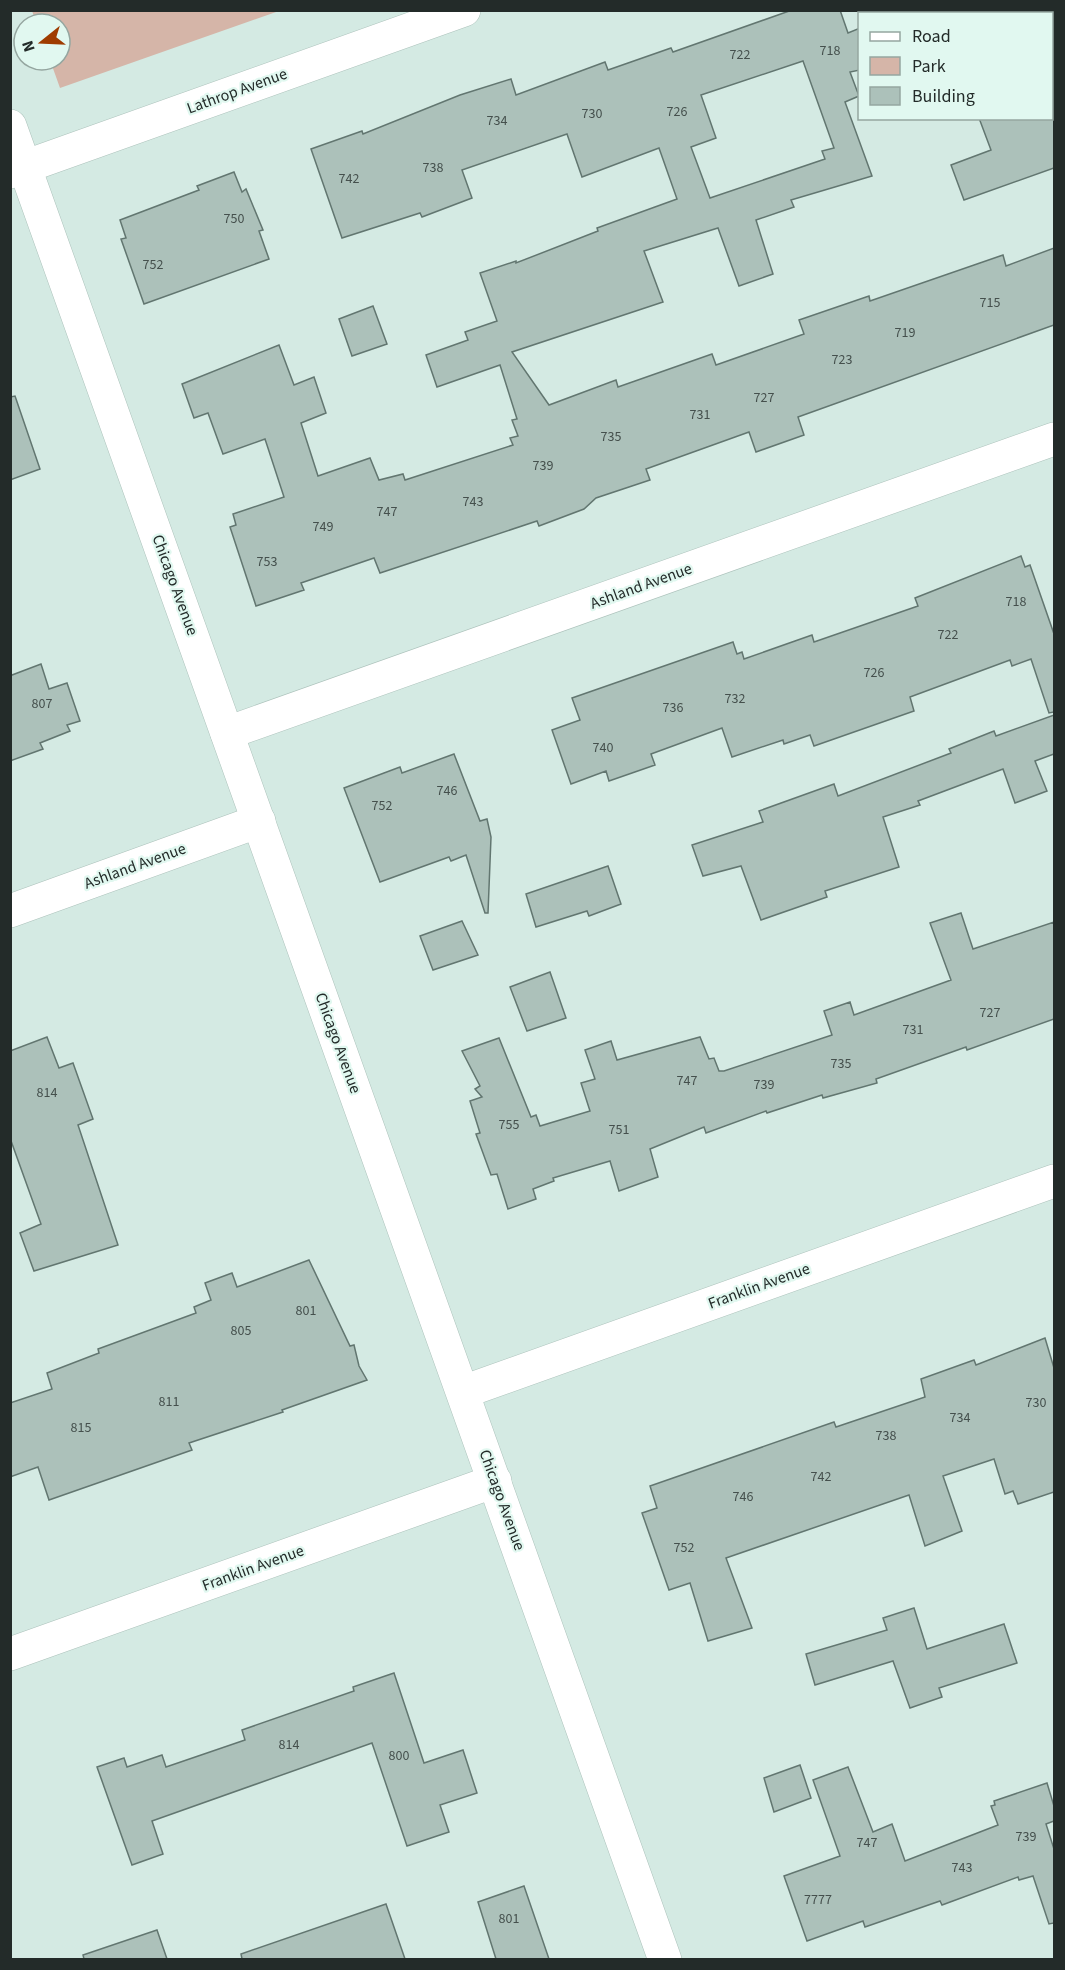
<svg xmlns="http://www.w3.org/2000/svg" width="1065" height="1970" font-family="'Source Sans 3',sans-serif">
  <rect width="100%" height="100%" fill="#d4eae3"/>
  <!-- green -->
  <path fill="#d5b5a8" d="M 32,11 L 32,10 L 279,11 L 60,88 L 50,60 L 60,60 L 60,24 L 37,24 Z"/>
  <!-- building -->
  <g fill="#acc1ba" stroke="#627670" stroke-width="1.5" fill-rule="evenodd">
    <path d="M 792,10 L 840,10 L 848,33 L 860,28 L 860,70 L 850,72 L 859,96 L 845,102 L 872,176 L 791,200 L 794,207 L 756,220 L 773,274 L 739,286 L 718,228 L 644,251 L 663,302 L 512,352 L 549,405 L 616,380 L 618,387 L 712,354 L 716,365 L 804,334 L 799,320 L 869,296 L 870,301 L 1003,255 L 1006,266 L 1054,248 L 1054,325 L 798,417 L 804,435 L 756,452 L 749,432 L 646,469 L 650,480 L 596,498 L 584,509 L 539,526 L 537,521 L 380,573 L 374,558 L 301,583 L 304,590 L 256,606 L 230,527 L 236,525 L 233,514 L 284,497 L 265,439 L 223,454 L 208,413 L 194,418 L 182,384 L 279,345 L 294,385 L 314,377 L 326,413 L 301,423 L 318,476 L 370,458 L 379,480 L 403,474 L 405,480 L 513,445 L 510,438 L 518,436 L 512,420 L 517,419 L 500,365 L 437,387 L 426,355 L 468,340 L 465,332 L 497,321 L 480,273 L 516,261 L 516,263 L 598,231 L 597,228 L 677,199 L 659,148 L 582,177 L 567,134 L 462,170 L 472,198 L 422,217 L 420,213 L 342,238 L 311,149 L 362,131 L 363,134 L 460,95 L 511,79 L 516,95 L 605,62 L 608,70 L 671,48 L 673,52 ZM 803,61 L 834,148 L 822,151 L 825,159 L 710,198 L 691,147 L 716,138 L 701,95 Z"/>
    <path d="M 979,118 L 1054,118 L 1054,168 L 964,200 L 951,165 L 991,150 Z"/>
    <path d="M 234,172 L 242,192 L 246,189 L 263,230 L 259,231 L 269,259 L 144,304 L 121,239 L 126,238 L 120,220 L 199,190 L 197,186 Z"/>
    <path d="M 373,306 L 387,344 L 352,356 L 339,319 Z"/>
    <path d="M 15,396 L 40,469 L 10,480 L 10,397 Z"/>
    <path d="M 1021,556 L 1025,567 L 1030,565 L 1054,634 L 1054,712 L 1049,713 L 1031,659 L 1012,666 L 1010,660 L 910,697 L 914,711 L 814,746 L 810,735 L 784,744 L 783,740 L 732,757 L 722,728 L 651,754 L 655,765 L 609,781 L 606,771 L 571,784 L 552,730 L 580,720 L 572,698 L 733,642 L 737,654 L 742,652 L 744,659 L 812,635 L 814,642 L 918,606 L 915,598 Z"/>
    <path d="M 41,664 L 49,689 L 67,683 L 80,721 L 67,725 L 70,731 L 40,743 L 43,749 L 10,761 L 10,672 L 12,675 Z"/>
    <path d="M 1054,715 L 1054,754 L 1035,761 L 1047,791 L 1015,803 L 1003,769 L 918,801 L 920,805 L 883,817 L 899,867 L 825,891 L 827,897 L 761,920 L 741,866 L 703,876 L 692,845 L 763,822 L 759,811 L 834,784 L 838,796 L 951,753 L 949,749 L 994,731 L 996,736 Z"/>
    <path d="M 454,754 L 480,821 L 487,819 L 491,837 L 488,913 L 485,913 L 466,855 L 451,861 L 449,857 L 380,882 L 344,788 L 400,767 L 402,773 Z"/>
    <path d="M 608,866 L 621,904 L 589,916 L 587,911 L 536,927 L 526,894 Z"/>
    <path d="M 961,913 L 973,949 L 1054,922 L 1054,1019 L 967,1050 L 966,1047 L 876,1079 L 877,1083 L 823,1098 L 822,1095 L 767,1113 L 766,1111 L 706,1133 L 704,1127 L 650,1149 L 658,1177 L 619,1191 L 610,1161 L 553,1178 L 554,1181 L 533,1189 L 536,1199 L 508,1209 L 497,1174 L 491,1175 L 476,1134 L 480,1133 L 470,1101 L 482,1097 L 475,1089 L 480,1086 L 462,1051 L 499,1038 L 531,1117 L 536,1115 L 540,1126 L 590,1111 L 581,1083 L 595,1079 L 585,1050 L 611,1041 L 617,1060 L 700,1037 L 709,1059 L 714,1058 L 719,1071 L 724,1071 L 832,1035 L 824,1011 L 850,1002 L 854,1015 L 951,980 L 930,923 Z"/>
    <path d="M 462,921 L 478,955 L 433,970 L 420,936 Z"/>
    <path d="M 550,972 L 566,1018 L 527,1031 L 510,987 Z"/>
    <path d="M 47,1037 L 59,1068 L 73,1063 L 93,1119 L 78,1125 L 118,1245 L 34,1271 L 20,1233 L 41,1224 L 10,1138 L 10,1051 Z"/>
    <path d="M 309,1260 L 350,1346 L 354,1345 L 359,1366 L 367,1380 L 282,1410 L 283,1412 L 189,1443 L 192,1450 L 49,1500 L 38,1467 L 10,1477 L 10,1403 L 52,1389 L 47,1373 L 99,1353 L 98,1349 L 196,1313 L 194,1307 L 211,1300 L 205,1283 L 232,1273 L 237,1287 Z"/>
    <path d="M 1045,1338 L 1054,1368 L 1054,1492 L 1018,1504 L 1013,1491 L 1005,1494 L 994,1459 L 943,1476 L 962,1531 L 925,1546 L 909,1495 L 726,1558 L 752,1628 L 708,1641 L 690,1583 L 669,1590 L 642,1513 L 657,1508 L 650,1486 L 834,1422 L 836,1427 L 925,1397 L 921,1379 L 974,1360 L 976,1365 Z"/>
    <path d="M 914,1608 L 927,1649 L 1004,1624 L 1017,1663 L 939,1688 L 942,1697 L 910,1708 L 893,1661 L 815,1685 L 806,1654 L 887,1630 L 883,1618 Z"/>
    <path d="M 394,1673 L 424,1763 L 463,1750 L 477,1793 L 440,1805 L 449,1832 L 407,1846 L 372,1743 L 152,1821 L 163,1854 L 132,1865 L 97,1767 L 124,1758 L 127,1767 L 162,1755 L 166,1767 L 245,1740 L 242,1730 L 354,1691 L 353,1687 Z"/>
    <path d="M 800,1765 L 811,1798 L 774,1812 L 764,1778 Z"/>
    <path d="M 848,1767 L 873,1832 L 892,1824 L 905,1861 L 998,1825 L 991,1806 L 995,1805 L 994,1801 L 1047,1783 L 1054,1806 L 1054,1821 L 1046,1824 L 1054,1849 L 1054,1923 L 1049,1924 L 1033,1876 L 1019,1880 L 1018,1877 L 942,1905 L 940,1901 L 865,1927 L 863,1921 L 807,1941 L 784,1876 L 840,1856 L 813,1780 Z"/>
    <path d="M 524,1886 L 549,1959 L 496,1959 L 478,1902 Z"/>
    <path d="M 386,1904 L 405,1959 L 242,1959 L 241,1954 Z"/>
    <path d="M 157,1930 L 167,1959 L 84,1959 L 83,1955 Z"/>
  </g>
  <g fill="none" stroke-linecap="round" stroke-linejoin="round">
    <!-- minor casing -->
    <g stroke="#acc2bb" stroke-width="34">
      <g id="minor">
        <path d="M 10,172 L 464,10"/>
        <path d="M 227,733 L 1054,439"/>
        <path d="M 10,911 L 259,821"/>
        <path d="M 463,1392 L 1054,1181"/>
        <path d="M 10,1654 L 495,1481"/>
      </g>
    </g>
    <!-- major casing -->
    <g stroke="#acc2bb" stroke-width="34">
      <path id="major" d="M 10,126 L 665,1960"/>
    </g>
    <!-- minor -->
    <use href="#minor" stroke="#fff" stroke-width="33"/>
    <!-- major -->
    <use href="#major" stroke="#fff" stroke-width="33"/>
  </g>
  <g text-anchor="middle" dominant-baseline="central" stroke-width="4.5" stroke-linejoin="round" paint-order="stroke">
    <!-- number labels -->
    <g font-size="14" fill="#45504d">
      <text x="830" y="51">718</text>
      <text x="740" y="55">722</text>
      <text x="677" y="112">726</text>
      <text x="592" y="114">730</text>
      <text x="497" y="121">734</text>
      <text x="433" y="168">738</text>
      <text x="349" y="179">742</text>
      <text x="234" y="219">750</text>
      <text x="153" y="265">752</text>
      <text x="990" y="303">715</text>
      <text x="905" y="333">719</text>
      <text x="842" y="360">723</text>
      <text x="764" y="398">727</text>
      <text x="700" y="415">731</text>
      <text x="611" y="437">735</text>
      <text x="543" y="466">739</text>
      <text x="473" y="502">743</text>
      <text x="387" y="512">747</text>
      <text x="323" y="527">749</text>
      <text x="267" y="562">753</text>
      <text x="1016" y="602">718</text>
      <text x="948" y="635">722</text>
      <text x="874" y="673">726</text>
      <text x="735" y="699">732</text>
      <text x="42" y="704">807</text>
      <text x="673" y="708">736</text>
      <text x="603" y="748">740</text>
      <text x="447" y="791">746</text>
      <text x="382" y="806">752</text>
      <text x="990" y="1013">727</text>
      <text x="913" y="1030">731</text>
      <text x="841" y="1064">735</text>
      <text x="687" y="1081">747</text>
      <text x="764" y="1085">739</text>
      <text x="47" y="1093">814</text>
      <text x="509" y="1125">755</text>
      <text x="619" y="1130">751</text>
      <text x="306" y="1311">801</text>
      <text x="241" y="1331">805</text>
      <text x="169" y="1402">811</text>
      <text x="1036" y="1403">730</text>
      <text x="960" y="1418">734</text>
      <text x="81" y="1428">815</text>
      <text x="886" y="1436">738</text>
      <text x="821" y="1477">742</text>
      <text x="743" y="1497">746</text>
      <text x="684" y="1548">752</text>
      <text x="289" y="1745">814</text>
      <text x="399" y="1756">800</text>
      <text x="1026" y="1837">739</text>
      <text x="867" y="1843">747</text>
      <text x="962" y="1868">743</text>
      <text x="818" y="1900">7777</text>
      <text x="509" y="1919">801</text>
    </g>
    <!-- street labels -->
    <g font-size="16" fill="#232b29" stroke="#e1f8f0">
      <text transform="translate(237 91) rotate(-20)">Lathrop Avenue</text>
      <text transform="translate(175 585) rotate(70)">Chicago Avenue</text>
      <text transform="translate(641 586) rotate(-20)">Ashland Avenue</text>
      <text transform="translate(135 866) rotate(-20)">Ashland Avenue</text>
      <text transform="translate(338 1043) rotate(70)">Chicago Avenue</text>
      <text transform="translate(759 1286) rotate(-20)">Franklin Avenue</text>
      <text transform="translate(502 1500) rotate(70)">Chicago Avenue</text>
      <text transform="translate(253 1568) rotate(-20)">Franklin Avenue</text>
    </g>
  </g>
  <!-- border -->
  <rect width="1065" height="1970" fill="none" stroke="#232b29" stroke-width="24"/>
  <!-- legend -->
  <rect x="858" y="12" width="195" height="108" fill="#e1f8f0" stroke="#95a6a0" stroke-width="1.5"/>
  <rect x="870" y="32" width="30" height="9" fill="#ffffff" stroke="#95a6a0" stroke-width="1.5"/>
  <text x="912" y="42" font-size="18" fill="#232b29">Road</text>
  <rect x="870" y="57" width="30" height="18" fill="#d5b5a8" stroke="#95a6a0" stroke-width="1.5"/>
  <text x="912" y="72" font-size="18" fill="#232b29">Park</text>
  <rect x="870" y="87" width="30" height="18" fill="#acc1ba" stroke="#95a6a0" stroke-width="1.5"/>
  <text x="912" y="102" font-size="18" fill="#232b29">Building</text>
  <!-- north arrow -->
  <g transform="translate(42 42) rotate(252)"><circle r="28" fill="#e1f8f0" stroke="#95a6a0" stroke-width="1.5"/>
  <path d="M0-4.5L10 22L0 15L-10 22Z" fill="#9f3c00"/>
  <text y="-9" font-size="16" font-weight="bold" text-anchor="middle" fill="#232b29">N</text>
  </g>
</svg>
